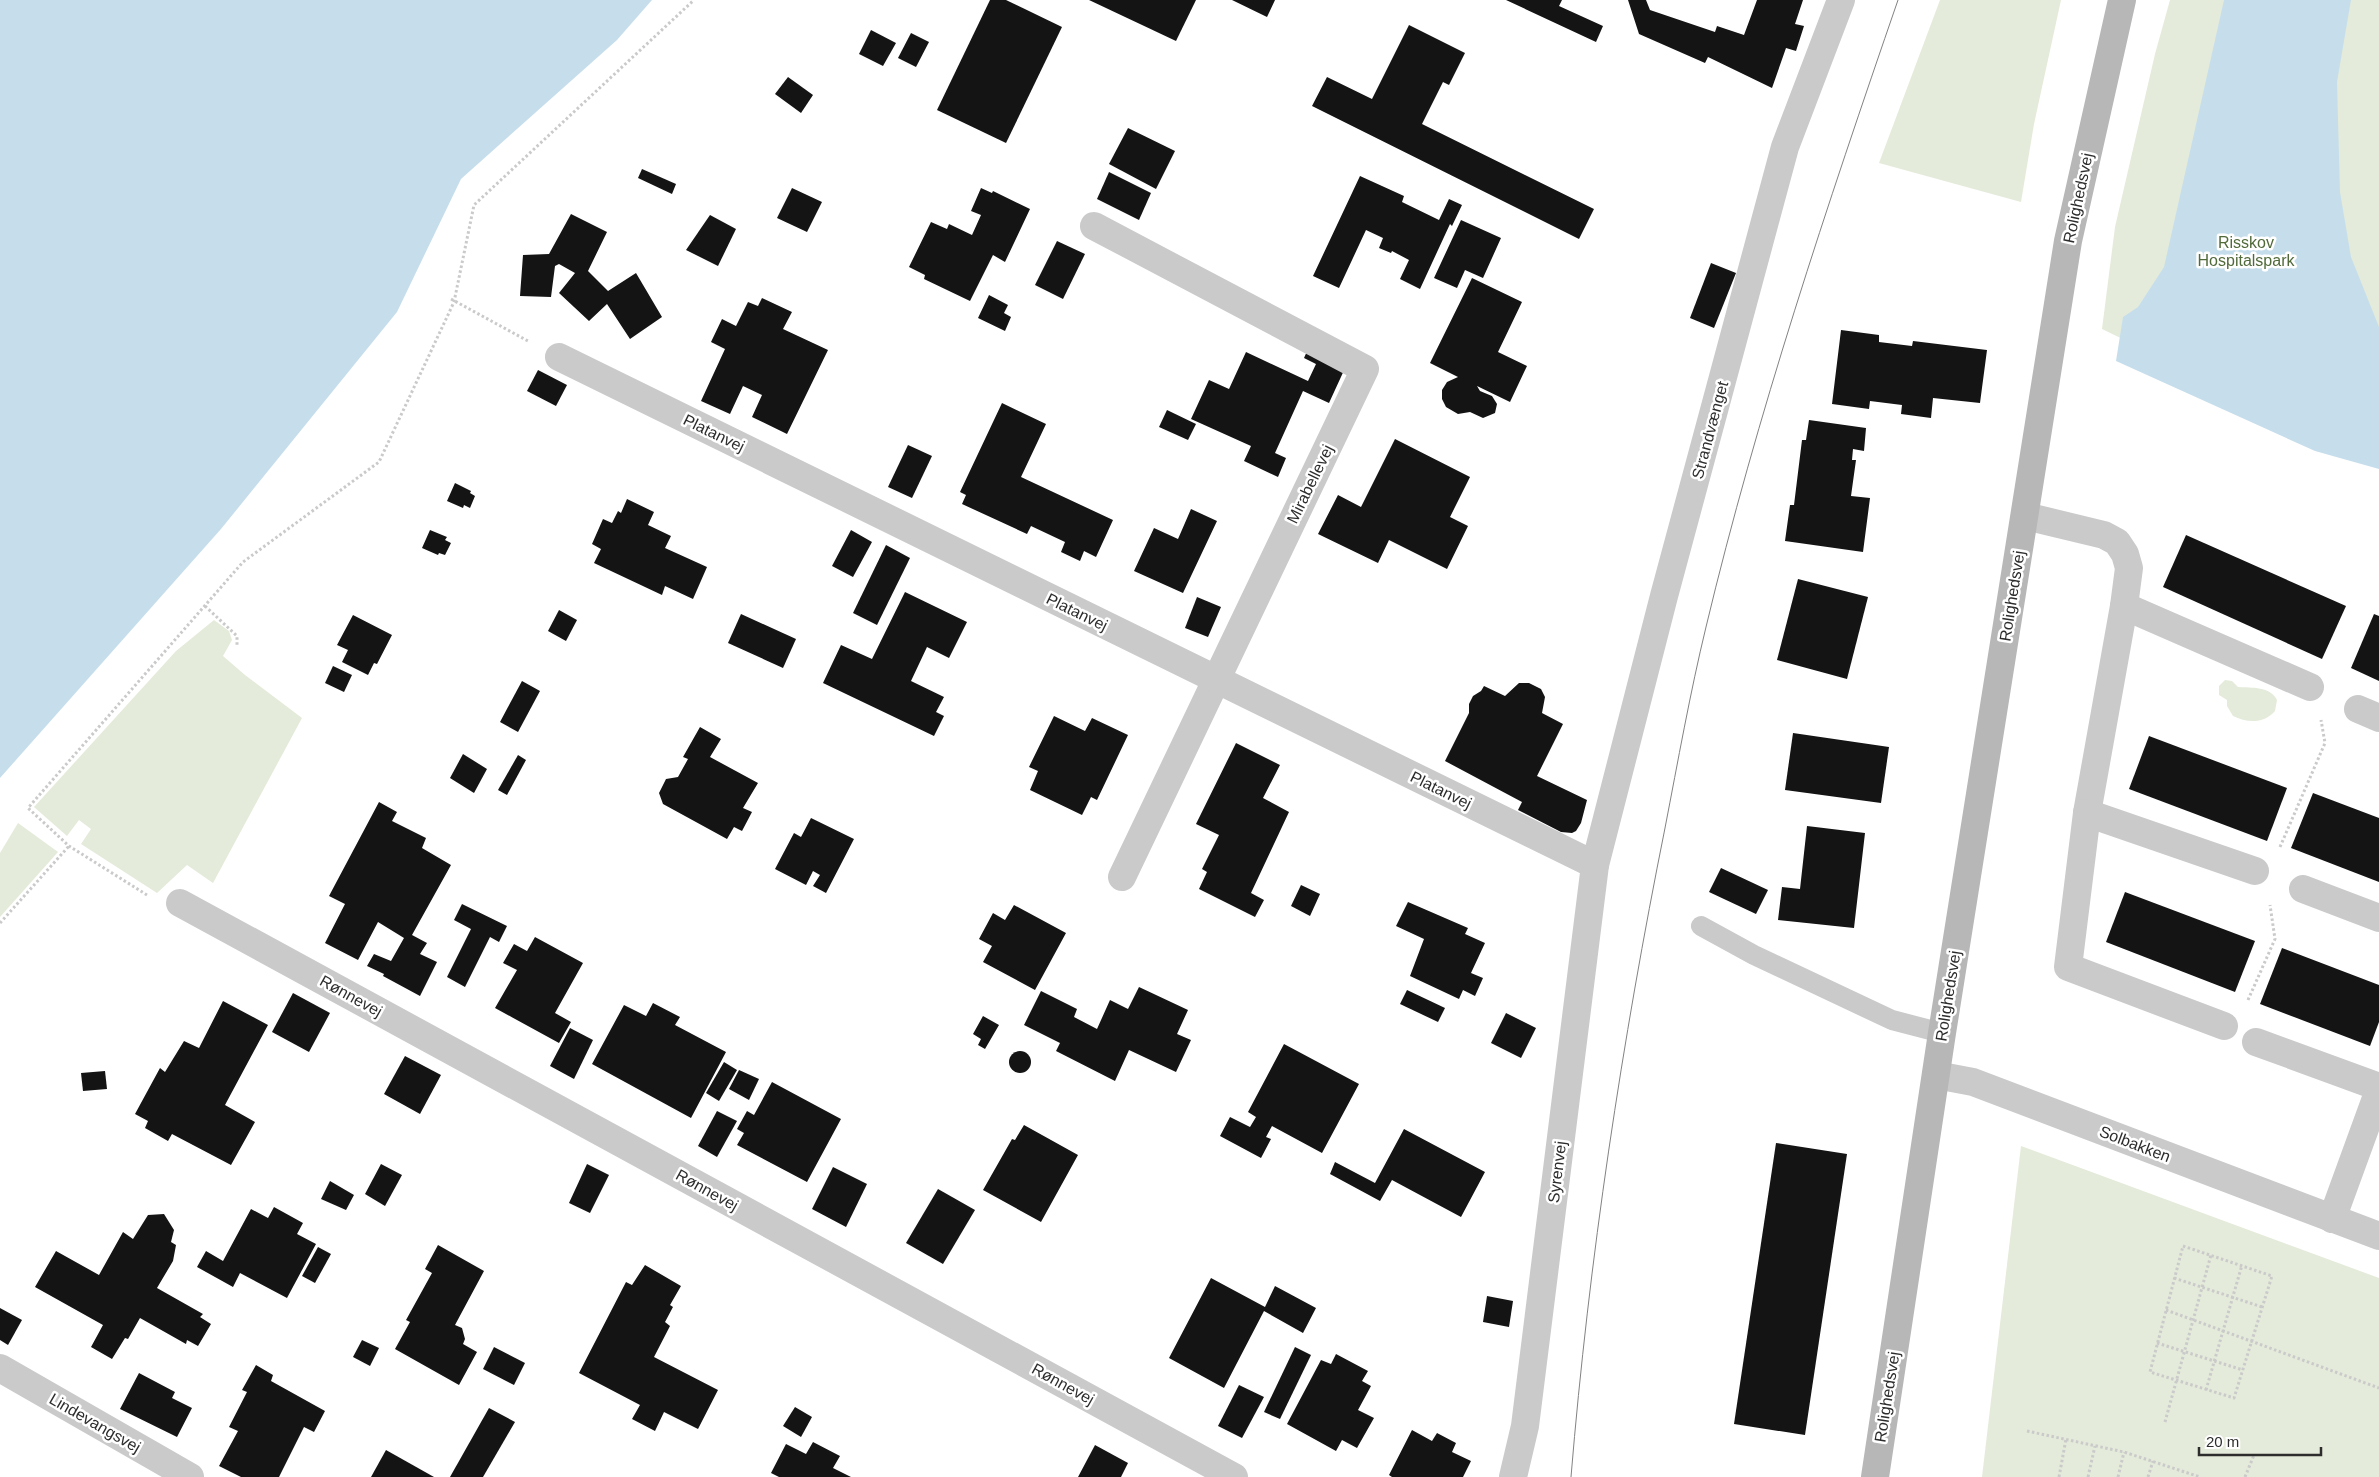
<svg xmlns="http://www.w3.org/2000/svg" width="2379" height="1477" font-family="Arial,sans-serif">
  <rect width="100%" height="100%" fill="#fff"/>
  <!-- green -->
  <g fill="#e4ebda">
    <path d="M 1940,0 L 2061,0 L 2034,124 L 2021,202 L 1879,163 Z"/>
    <path d="M 2170,0 L 2379,0 L 2379,463 L 2102,329 L 2115,227 L 2155,54 Z"/>
    <path d="M 214,620 L 229,631 L 232,640 L 223,656 L 245,675 L 302,718 L 213,883 L 187,865 L 157,893 L 81,844 L 91,829 L 79,820 L 67,836 L 34,807 L 176,651 Z"/>
    <path d="M 2225,680 L 2232,681 L 2238,687 C 2252,688 2270,686 2277,700 L 2275,711 C 2264,724 2247,723 2233,716 L 2227,706 L 2227,700 L 2219,695 L 2219,686 Z"/>
    <path d="M 18,823 L 58,852 L 0,917 L 0,853 Z"/>
    <path d="M 2021,1146 L 2379,1278 L 2379,1477 L 1982,1477 Z"/>
  </g>
  <!-- water -->
  <g fill="#c6deec">
    <path d="M 0,0 L 652,0 L 617,40 L 461,179 L 397,312 L 221,529 L 0,778 Z"/>
    <path d="M 2224,0 L 2351,0 L 2337,82 L 2340,192 L 2351,257 L 2379,327 L 2379,469 L 2315,451 L 2116,361 L 2123,317 L 2138,307 L 2164,267 Z"/>
  </g>
  <!-- building -->
  <g fill="#141414">
    <path d="M 990,0 L 1006,0 L 1062,27 L 1006,143 L 937,110 Z"/>
    <path d="M 1089,0 L 1196,0 L 1176,41 Z"/>
    <path d="M 1232,0 L 1275,0 L 1267,17 Z"/>
    <path d="M 1506,0 L 1562,0 L 1559,6 L 1603,26 L 1596,42 Z"/>
    <path d="M 1628,0 L 1646,0 L 1650,10 L 1715,32 L 1717,26 L 1744,35 L 1757,0 L 1803,0 L 1795,24 L 1804,26 L 1796,51 L 1786,48 L 1772,88 L 1708,57 L 1705,63 L 1639,34 Z"/>
    <path d="M 1409,25 L 1465,53 L 1449,85 L 1443,82 L 1422,124 L 1594,209 L 1579,239 L 1312,106 L 1327,77 L 1372,99 Z"/>
    <path d="M 871,30 L 896,43 L 883,66 L 859,54 Z"/>
    <path d="M 911,33 L 929,42 L 916,67 L 898,58 Z"/>
    <path d="M 788,77 L 813,95 L 801,113 L 775,94 Z"/>
    <path d="M 1128,128 L 1175,151 L 1156,189 L 1109,164 Z"/>
    <path d="M 642,169 L 676,184 L 672,194 L 638,178 Z"/>
    <path d="M 1109,172 L 1151,193 L 1139,220 L 1097,199 Z"/>
    <path d="M 1360,176 L 1404,196 L 1402,202 L 1439,220 L 1449,199 L 1462,205 L 1452,226 L 1450,224 L 1420,289 L 1400,279 L 1409,260 L 1392,251 L 1391,253 L 1379,248 L 1383,238 L 1366,230 L 1339,288 L 1313,276 Z"/>
    <path d="M 792,188 L 822,202 L 807,232 L 777,218 Z"/>
    <path d="M 981,188 L 992,193 L 993,191 L 1030,209 L 1005,262 L 993,255 L 970,301 L 924,279 L 925,275 L 909,267 L 931,222 L 947,229 L 949,224 L 972,235 L 981,215 L 971,211 Z"/>
    <path d="M 571,214 L 607,232 L 588,271 L 608,291 L 636,273 L 662,317 L 630,339 L 607,304 L 589,321 L 559,293 L 575,273 L 559,264 L 555,266 L 551,297 L 520,296 L 523,255 L 549,254 Z"/>
    <path d="M 710,215 L 736,229 L 718,266 L 686,250 Z"/>
    <path d="M 1461,220 L 1501,238 L 1483,278 L 1465,270 L 1457,288 L 1434,278 Z"/>
    <path d="M 1057,241 L 1085,254 L 1063,299 L 1035,285 Z"/>
    <path d="M 1711,263 L 1736,273 L 1714,328 L 1690,318 Z"/>
    <path d="M 1472,278 L 1522,302 L 1498,352 L 1527,366 L 1510,402 L 1477,386 L 1480,391 L 1492,396 L 1497,404 L 1495,413 L 1483,418 L 1470,412 L 1458,414 L 1446,407 L 1442,399 L 1442,390 L 1447,382 L 1458,377 L 1430,363 Z"/>
    <path d="M 989,295 L 1008,305 L 1004,313 L 1011,317 L 1005,331 L 978,318 Z"/>
    <path d="M 762,298 L 792,312 L 783,329 L 828,350 L 787,434 L 752,417 L 762,395 L 743,386 L 730,414 L 701,401 L 725,349 L 711,342 L 722,319 L 736,326 L 748,302 L 758,306 Z"/>
    <path d="M 1841,330 L 1879,335 L 1879,342 L 1912,346 L 1913,341 L 1987,350 L 1980,403 L 1933,398 L 1931,418 L 1901,414 L 1902,405 L 1870,401 L 1869,409 L 1832,404 Z"/>
    <path d="M 1308,349 L 1346,366 L 1329,403 L 1303,391 L 1275,453 L 1286,458 L 1278,477 L 1244,461 L 1251,446 L 1191,419 L 1209,380 L 1229,389 L 1246,352 L 1308,381 L 1316,364 L 1304,358 Z"/>
    <path d="M 538,370 L 567,385 L 556,406 L 527,391 Z"/>
    <path d="M 1002,403 L 1046,424 L 1021,477 L 1113,520 L 1096,557 L 1084,551 L 1080,561 L 1061,552 L 1065,542 L 1031,526 L 1027,534 L 962,504 L 966,495 L 960,492 Z"/>
    <path d="M 1167,410 L 1196,424 L 1188,440 L 1159,427 Z"/>
    <path d="M 1809,420 L 1866,428 L 1864,451 L 1853,449 L 1852,460 L 1856,460 L 1851,496 L 1870,498 L 1863,552 L 1785,541 L 1790,505 L 1794,505 L 1802,440 L 1806,440 Z"/>
    <path d="M 1395,439 L 1470,477 L 1450,517 L 1468,526 L 1447,569 L 1389,540 L 1378,563 L 1318,534 L 1338,495 L 1361,507 Z"/>
    <path d="M 908,445 L 932,456 L 912,498 L 888,487 Z"/>
    <path d="M 455,483 L 471,491 L 470,493 L 475,496 L 470,508 L 464,505 L 463,508 L 447,501 Z"/>
    <path d="M 627,499 L 654,512 L 648,525 L 671,536 L 665,548 L 707,567 L 693,599 L 665,586 L 662,595 L 594,563 L 601,549 L 592,544 L 603,519 L 612,523 L 618,511 L 621,513 Z"/>
    <path d="M 1191,509 L 1217,521 L 1183,593 L 1134,571 L 1154,528 L 1178,539 Z"/>
    <path d="M 430,530 L 447,537 L 445,540 L 451,543 L 445,555 L 439,553 L 438,555 L 422,548 Z"/>
    <path d="M 851,530 L 872,542 L 853,577 L 832,566 Z"/>
    <path d="M 2186,535 L 2346,606 L 2322,659 L 2163,587 Z"/>
    <path d="M 886,545 L 910,558 L 877,625 L 853,613 Z"/>
    <path d="M 1798,579 L 1868,597 L 1847,679 L 1777,660 Z"/>
    <path d="M 905,592 L 967,622 L 949,658 L 927,647 L 911,681 L 944,697 L 936,712 L 944,716 L 934,736 L 823,683 L 841,645 L 872,659 Z"/>
    <path d="M 1197,597 L 1221,607 L 1208,637 L 1185,628 Z"/>
    <path d="M 559,610 L 577,620 L 566,641 L 548,631 Z"/>
    <path d="M 741,614 L 796,639 L 783,668 L 728,643 Z"/>
    <path d="M 2374,614 L 2379,616 L 2379,681 L 2351,668 Z"/>
    <path d="M 353,615 L 392,635 L 377,664 L 374,663 L 368,675 L 342,662 L 348,650 L 337,645 Z"/>
    <path d="M 333,666 L 352,675 L 344,692 L 325,683 Z"/>
    <path d="M 522,681 L 540,691 L 518,732 L 500,722 Z"/>
    <path d="M 1519,683 L 1529,683 L 1541,689 L 1545,697 L 1542,713 L 1563,724 L 1537,776 L 1587,800 L 1581,823 L 1576,831 L 1572,833 L 1561,832 L 1518,810 L 1522,802 L 1445,761 L 1469,713 L 1469,704 L 1473,696 L 1481,691 L 1484,686 L 1505,696 Z"/>
    <path d="M 1054,716 L 1085,731 L 1092,718 L 1128,735 L 1097,800 L 1091,797 L 1082,815 L 1030,790 L 1038,771 L 1029,767 Z"/>
    <path d="M 700,727 L 721,739 L 710,757 L 758,783 L 743,808 L 752,812 L 742,831 L 734,827 L 727,839 L 663,804 L 659,793 L 666,779 L 678,777 L 688,759 L 683,757 Z"/>
    <path d="M 1793,733 L 1889,747 L 1881,803 L 1785,790 Z"/>
    <path d="M 2149,736 L 2287,788 L 2267,841 L 2129,789 Z"/>
    <path d="M 1236,743 L 1280,765 L 1263,798 L 1289,812 L 1251,893 L 1264,900 L 1255,917 L 1199,889 L 1207,872 L 1202,869 L 1219,835 L 1196,824 Z"/>
    <path d="M 463,754 L 487,769 L 474,793 L 450,778 Z"/>
    <path d="M 518,755 L 526,760 L 507,795 L 498,790 Z"/>
    <path d="M 2313,793 L 2379,818 L 2379,882 L 2291,848 Z"/>
    <path d="M 379,802 L 397,812 L 392,821 L 426,838 L 422,848 L 451,865 L 412,935 L 427,943 L 420,954 L 437,962 L 420,996 L 383,976 L 384,974 L 367,966 L 374,954 L 391,961 L 404,938 L 378,922 L 358,960 L 325,943 L 345,904 L 329,896 Z"/>
    <path d="M 811,818 L 854,839 L 826,893 L 813,886 L 820,875 L 813,871 L 806,885 L 775,869 L 794,833 L 801,837 Z"/>
    <path d="M 1807,826 L 1865,833 L 1854,928 L 1778,920 L 1782,887 L 1800,889 Z"/>
    <path d="M 1721,868 L 1768,890 L 1756,914 L 1709,892 Z"/>
    <path d="M 1301,885 L 1320,894 L 1310,916 L 1291,906 Z"/>
    <path d="M 2125,892 L 2255,941 L 2235,992 L 2106,942 Z"/>
    <path d="M 1408,902 L 1468,928 L 1465,934 L 1485,943 L 1471,973 L 1483,978 L 1475,996 L 1463,990 L 1459,999 L 1410,976 L 1424,939 L 1396,926 Z"/>
    <path d="M 462,904 L 507,926 L 499,942 L 490,937 L 465,987 L 447,977 L 471,929 L 454,920 Z"/>
    <path d="M 1014,905 L 1066,933 L 1035,990 L 983,962 L 992,946 L 979,939 L 993,913 L 1005,920 Z"/>
    <path d="M 535,937 L 583,963 L 555,1013 L 571,1022 L 559,1043 L 495,1008 L 517,970 L 503,963 L 514,944 L 527,951 Z"/>
    <path d="M 2282,948 L 2379,985 L 2379,1022 L 2370,1046 L 2260,1004 Z"/>
    <path d="M 1139,987 L 1188,1010 L 1177,1034 L 1191,1040 L 1176,1072 L 1129,1050 L 1115,1081 L 1056,1051 L 1060,1043 L 1024,1025 L 1041,991 L 1077,1009 L 1074,1017 L 1097,1029 L 1110,1000 L 1128,1009 Z"/>
    <path d="M 1407,990 L 1445,1008 L 1438,1022 L 1400,1004 Z"/>
    <path d="M 293,993 L 330,1013 L 309,1052 L 272,1032 Z"/>
    <path d="M 223,1001 L 268,1025 L 225,1105 L 255,1122 L 231,1165 L 172,1134 L 168,1141 L 145,1128 L 148,1121 L 135,1114 L 160,1068 L 165,1072 L 184,1041 L 199,1048 Z"/>
    <path d="M 653,1003 L 680,1017 L 675,1025 L 726,1052 L 691,1118 L 592,1064 L 624,1005 L 646,1016 Z"/>
    <path d="M 1506,1013 L 1536,1028 L 1521,1058 L 1491,1043 Z"/>
    <path d="M 983,1016 L 999,1025 L 985,1049 L 978,1045 L 981,1039 L 973,1034 Z"/>
    <path d="M 570,1028 L 593,1040 L 574,1079 L 550,1066 Z"/>
    <path d="M 1284,1044 L 1359,1084 L 1322,1153 L 1272,1126 L 1266,1137 L 1271,1139 L 1261,1158 L 1220,1136 L 1230,1117 L 1250,1127 L 1256,1117 L 1248,1112 Z"/>
    <circle cx="1020" cy="1062" r="11"/>
    <path d="M 405,1056 L 441,1075 L 420,1114 L 384,1094 Z"/>
    <path d="M 724,1062 L 737,1070 L 719,1101 L 706,1093 Z"/>
    <path d="M 739,1070 L 759,1079 L 749,1100 L 729,1089 Z"/>
    <path d="M 105,1071 L 107,1089 L 83,1091 L 81,1073 Z"/>
    <path d="M 772,1082 L 841,1119 L 807,1182 L 737,1145 L 744,1133 L 737,1129 L 747,1111 L 754,1115 Z"/>
    <path d="M 717,1111 L 737,1121 L 717,1157 L 698,1146 Z"/>
    <path d="M 1024,1125 L 1078,1155 L 1041,1222 L 983,1190 L 1012,1139 L 1015,1140 Z"/>
    <path d="M 1404,1129 L 1485,1172 L 1461,1217 L 1392,1180 L 1380,1201 L 1330,1174 L 1335,1162 L 1375,1183 Z"/>
    <path d="M 1776,1143 L 1847,1154 L 1805,1435 L 1734,1424 Z"/>
    <path d="M 381,1164 L 402,1175 L 385,1206 L 365,1194 Z"/>
    <path d="M 587,1164 L 609,1175 L 590,1213 L 569,1203 Z"/>
    <path d="M 833,1167 L 867,1184 L 846,1227 L 812,1209 Z"/>
    <path d="M 330,1181 L 354,1195 L 346,1210 L 321,1199 Z"/>
    <path d="M 938,1189 L 975,1210 L 943,1264 L 906,1243 Z"/>
    <path d="M 274,1207 L 303,1223 L 297,1234 L 316,1244 L 287,1298 L 240,1273 L 233,1287 L 197,1267 L 206,1251 L 223,1261 L 251,1209 L 268,1218 Z"/>
    <path d="M 164,1214 L 174,1230 L 171,1242 L 176,1245 L 173,1261 L 157,1288 L 203,1314 L 200,1317 L 211,1324 L 198,1346 L 187,1340 L 186,1344 L 140,1318 L 128,1339 L 125,1338 L 112,1359 L 91,1347 L 103,1325 L 35,1287 L 56,1251 L 99,1275 L 123,1232 L 133,1239 L 148,1215 Z"/>
    <path d="M 438,1245 L 484,1271 L 455,1325 L 462,1328 L 465,1339 L 463,1344 L 477,1352 L 459,1385 L 395,1349 L 410,1322 L 406,1320 L 432,1273 L 425,1269 Z"/>
    <path d="M 318,1247 L 331,1254 L 315,1283 L 302,1276 Z"/>
    <path d="M 645,1265 L 681,1286 L 670,1305 L 673,1307 L 665,1322 L 670,1326 L 654,1357 L 718,1390 L 698,1429 L 664,1412 L 655,1431 L 632,1419 L 640,1405 L 579,1373 L 626,1282 L 632,1285 Z"/>
    <path d="M 1211,1278 L 1265,1307 L 1275,1286 L 1316,1308 L 1303,1333 L 1264,1311 L 1224,1388 L 1169,1358 Z"/>
    <path d="M 1487,1296 L 1513,1301 L 1509,1327 L 1483,1322 Z"/>
    <path d="M 0,1308 L 22,1320 L 8,1345 L 0,1340 Z"/>
    <path d="M 362,1340 L 379,1348 L 370,1366 L 353,1357 Z"/>
    <path d="M 494,1347 L 525,1363 L 514,1385 L 483,1369 Z"/>
    <path d="M 1295,1347 L 1311,1355 L 1280,1419 L 1264,1412 Z"/>
    <path d="M 1336,1354 L 1368,1371 L 1362,1381 L 1371,1386 L 1358,1410 L 1374,1418 L 1357,1448 L 1342,1440 L 1336,1451 L 1287,1424 L 1321,1360 L 1331,1364 Z"/>
    <path d="M 256,1365 L 273,1375 L 271,1381 L 325,1411 L 314,1432 L 304,1427 L 279,1477 L 241,1477 L 219,1466 L 238,1431 L 229,1427 L 247,1392 L 242,1390 Z"/>
    <path d="M 139,1373 L 175,1392 L 172,1398 L 192,1408 L 177,1437 L 120,1409 Z"/>
    <path d="M 1239,1385 L 1264,1397 L 1242,1438 L 1218,1426 Z"/>
    <path d="M 795,1407 L 812,1417 L 801,1437 L 783,1426 Z"/>
    <path d="M 489,1408 L 515,1422 L 483,1477 L 450,1477 Z"/>
    <path d="M 1412,1430 L 1432,1441 L 1437,1433 L 1456,1443 L 1452,1452 L 1471,1461 L 1463,1477 L 1392,1477 L 1389,1475 Z"/>
    <path d="M 813,1442 L 840,1456 L 833,1468 L 851,1477 L 779,1477 L 771,1473 L 786,1444 L 806,1454 Z"/>
    <path d="M 1095,1445 L 1128,1463 L 1121,1477 L 1078,1477 Z"/>
    <path d="M 386,1450 L 434,1477 L 371,1477 Z"/>
  </g>
  <g fill="none" stroke-linecap="round" stroke-linejoin="round">
    <!-- path -->
    <g stroke="#cacaca" stroke-width="3" stroke-dasharray="2.5 2.5" stroke-linecap="butt">
      <path d="M 451,299 L 528,341"/>
      <path d="M 205,606 L 237,636 L 237,647"/>
      <path d="M 2280,847 L 2325,743 L 2321,720"/>
      <path d="M 147,895 L 69,846 L 28,808 L 243,562 L 379,462 L 454,302 L 474,205 L 694,0"/>
      <path d="M 0,923 L 69,846"/>
      <path d="M 2248,1000 L 2275,939 L 2270,905"/>
      <path d="M 2183,1246 L 2272,1276 L 2234,1398 L 2150,1372 Z"/>
      <path d="M 2174,1278 L 2262,1307"/>
      <path d="M 2166,1310 L 2379,1388"/>
      <path d="M 2157,1343 L 2243,1370"/>
      <path d="M 2206,1390 L 2242,1265"/>
      <path d="M 2165,1422 L 2211,1255"/>
      <path d="M 2027,1431 L 2124,1452 L 2200,1477"/>
      <path d="M 2059,1477 L 2066,1439"/>
      <path d="M 2088,1477 L 2095,1446"/>
      <path d="M 2118,1477 L 2124,1452"/>
      <path d="M 2148,1477 L 2153,1461"/>
      <path d="M 2245,1477 L 2254,1455"/>
    </g>
    <!-- lane -->
    <path stroke="#cacaca" stroke-width="20" d="M 1701,926 L 1754,955 L 1892,1020 L 1942,1033"/>
    <!-- street -->
    <g stroke="#cacaca" stroke-width="28">
      <path d="M 1094,226 L 1365,369 L 1122,877"/>
      <path d="M 559,357 L 1595,865"/>
      <path d="M 2025,516 L 2104,535 L 2117,542 L 2125,554 L 2129,568 L 2124,606 L 2087,813 L 2255,871"/>
      <path d="M 2124,606 L 2310,687"/>
      <path d="M 2358,709 L 2379,718"/>
      <path d="M 2087,813 L 2068,967 L 2224,1026"/>
      <path d="M 2303,889 L 2379,918"/>
      <path d="M 180,903 L 1234,1477"/>
      <path d="M 2256,1042 L 2379,1087"/>
      <path d="M 1936,1075 L 1973,1082 L 2379,1236"/>
      <path d="M 2332,1219 L 2379,1090"/>
      <path d="M 0,1368 L 190,1477"/>
      <path d="M 1513,1477 L 1525,1426 L 1595,865 L 1664,596 L 1785,147 L 1841,0"/>
    </g>
    <!-- secondary -->
    <path stroke="#b7b7b7" stroke-width="28" d="M 1875,1477 L 1942,1033 L 2068,241 L 2122,0"/>
    <!-- tram -->
    <path stroke="#828282" stroke-width="1" d="M 1571,1477 C 1589,1259 1622,1042 1665,828 C 1678,761 1690,693 1706,627 C 1757,414 1827,206 1898,0"/>
  </g>
  <g text-anchor="middle" dominant-baseline="central" stroke-width="5" stroke-linejoin="round" paint-order="stroke">
    <!-- street labels -->
    <g font-size="16" fill="#2d2d2d" stroke="#fff">
      <text transform="translate(2078 198) rotate(-78)">Rolighedsvej</text>
      <text transform="translate(1710 430) rotate(-75)">Strandvænget</text>
      <text transform="translate(714 433) rotate(26)">Platanvej</text>
      <text transform="translate(1310 484) rotate(-64)">Mirabellevej</text>
      <text transform="translate(2012 596) rotate(-81)">Rolighedsvej</text>
      <text transform="translate(1077 612) rotate(26)">Platanvej</text>
      <text transform="translate(1441 790) rotate(26)">Platanvej</text>
      <text transform="translate(351 996) rotate(29)">Rønnevej</text>
      <text transform="translate(1948 996) rotate(-81)">Rolighedsvej</text>
      <text transform="translate(2135 1144) rotate(21)">Solbakken</text>
      <text transform="translate(1557 1172) rotate(-83)">Syrenvej</text>
      <text transform="translate(707 1190) rotate(29)">Rønnevej</text>
      <text transform="translate(1063 1384) rotate(29)">Rønnevej</text>
      <text transform="translate(1887 1397) rotate(-81)">Rolighedsvej</text>
      <text transform="translate(95 1423) rotate(30)">Lindevangsvej</text>
    </g>
    <!-- park labels -->
    <g font-size="16" fill="#516a3a" stroke="#fff">
      <text x="2246" y="242">Risskov<tspan x="2246" dy="18">Hospitalspark</tspan></text>
    </g>
  </g>
  <!-- scale -->
  <path d="M2199 1447v8h122v-8" fill="none" stroke="#2d2d2d" stroke-width="2.5"/>
  <text x="2206" y="1447" font-size="15" fill="#2d2d2d" stroke="#ffffff" stroke-width="4" paint-order="stroke">20 m</text>
</svg>
